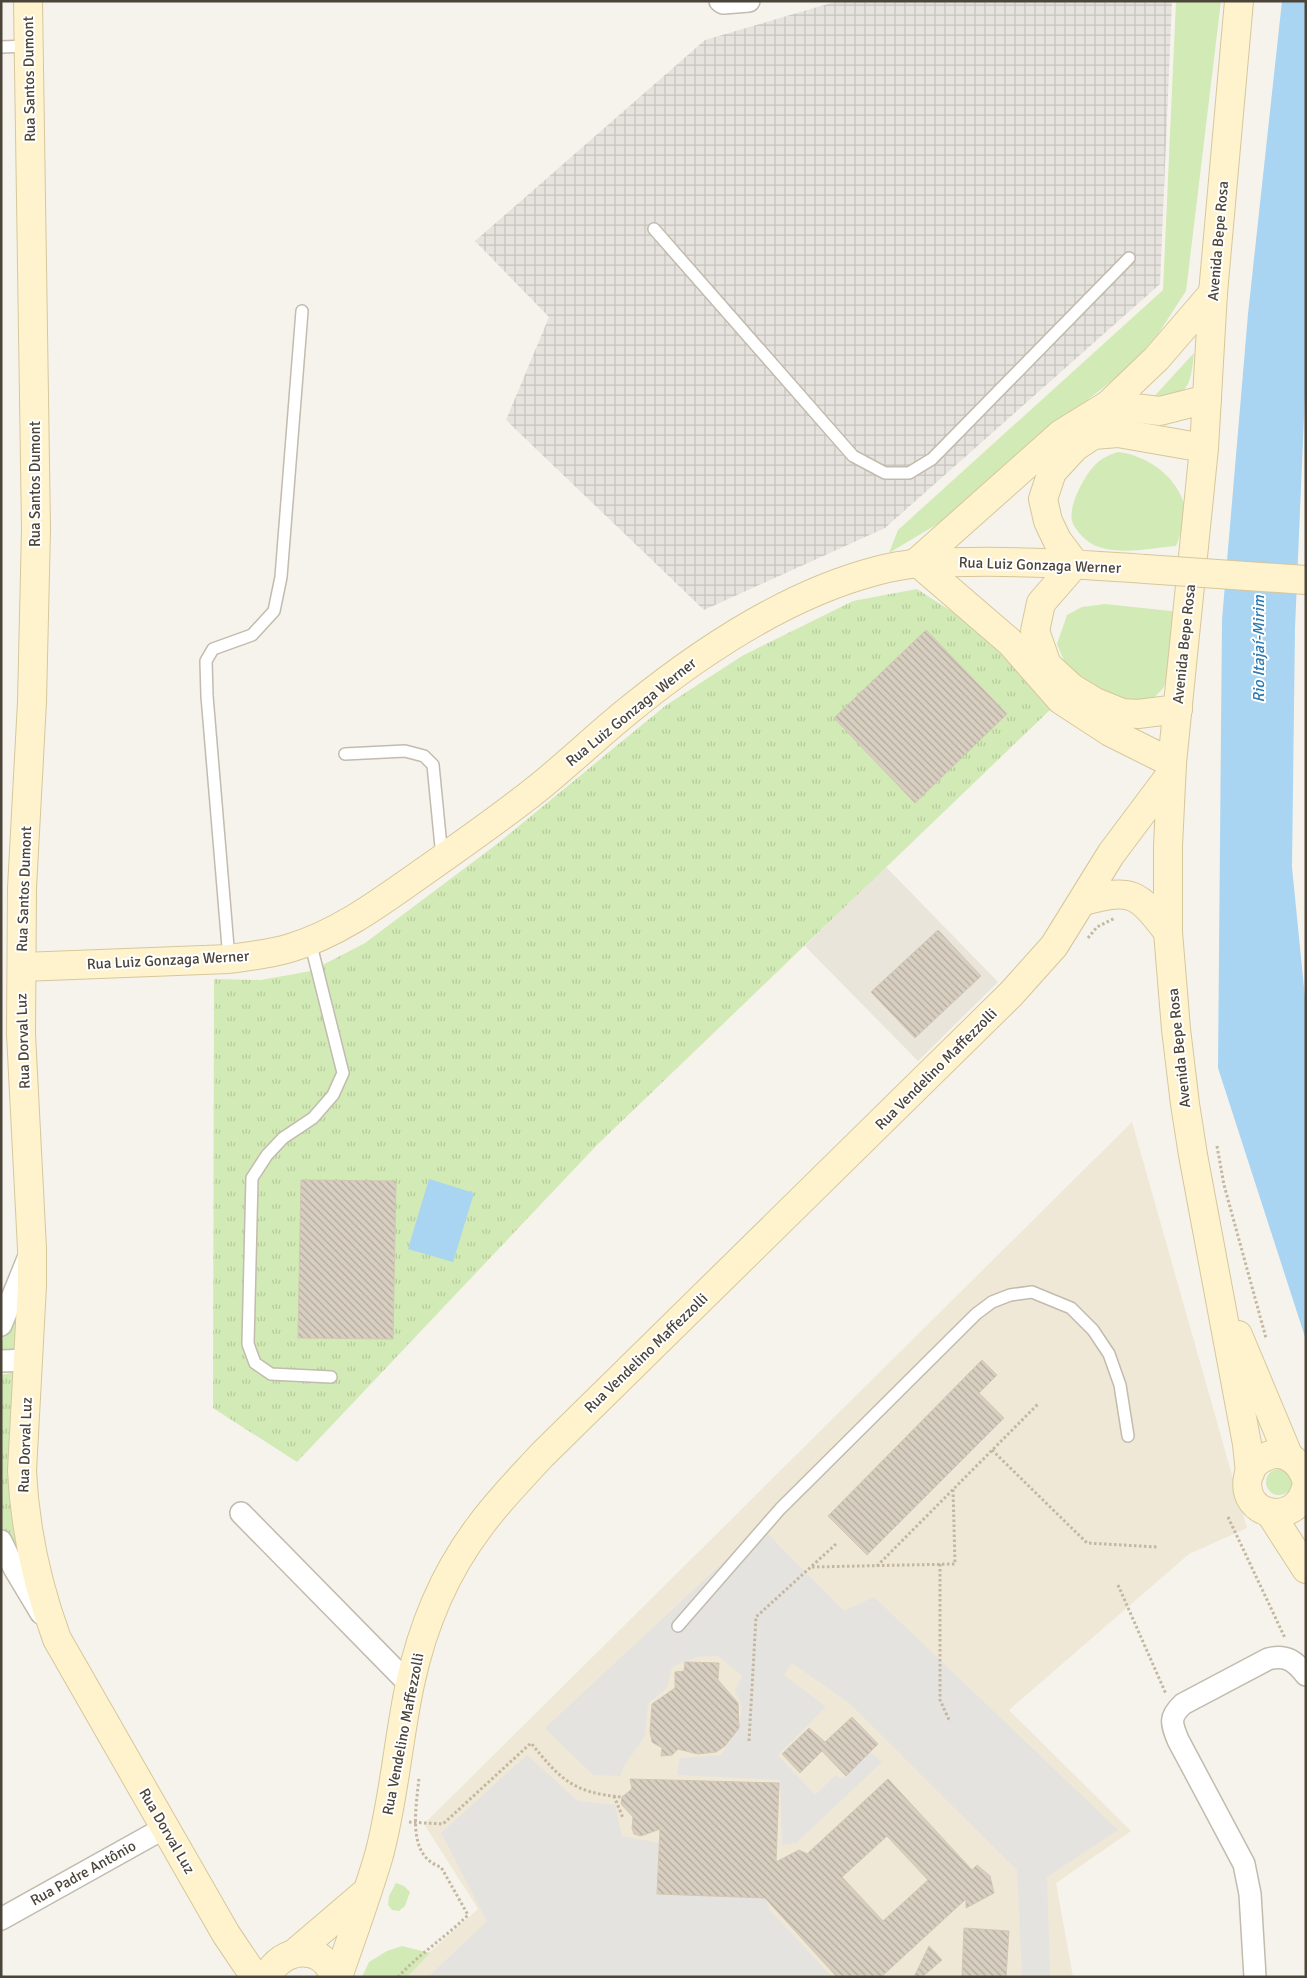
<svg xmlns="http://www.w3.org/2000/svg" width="1307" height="1978" font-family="Signika,sans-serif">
  <defs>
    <pattern id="industrial-grid" width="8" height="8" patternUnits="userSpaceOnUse" patternTransform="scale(1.25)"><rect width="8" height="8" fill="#e6e2dd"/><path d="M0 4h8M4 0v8" fill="none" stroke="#c7c3be"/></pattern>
    <pattern id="park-tufts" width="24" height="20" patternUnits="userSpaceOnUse" patternTransform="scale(1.25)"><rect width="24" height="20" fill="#d2eab5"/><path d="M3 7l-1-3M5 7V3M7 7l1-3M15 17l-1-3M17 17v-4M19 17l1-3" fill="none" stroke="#b6ca9c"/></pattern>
    <pattern id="building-back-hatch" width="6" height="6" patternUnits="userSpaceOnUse" patternTransform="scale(1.25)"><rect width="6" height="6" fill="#d8cfc1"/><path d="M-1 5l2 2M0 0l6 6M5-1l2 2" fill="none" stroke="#b1aa9e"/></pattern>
  </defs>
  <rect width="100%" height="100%" fill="#f6f3ec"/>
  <!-- residential -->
  <path fill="#eae5da" d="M 886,867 L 998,982 L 918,1061 L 805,946 Z"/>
  <!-- industrial -->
  <path fill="url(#industrial-grid)" d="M 838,1 L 1172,1 L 1160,284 L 885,528 L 704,610 L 506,420 L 549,317 L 475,241 L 705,40 Z"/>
  <!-- education -->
  <path fill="#efe8d6" d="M 1132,1122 L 1247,1528 L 1189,1554 L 1009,1710 L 1131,1831 L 1056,1883 L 1073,1977 L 407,1977 L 423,1958 L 478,1909 L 424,1824 Z"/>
  <!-- green -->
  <g fill="#d2eab5">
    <path d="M 1176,1 L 1221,1 L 1186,291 L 1158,334 L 1128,368 L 1043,435 L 939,523 L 889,553 L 898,530 L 1163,290 Z"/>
    <path d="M 1194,353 C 1190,392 1187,394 1149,402 Z"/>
    <path d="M 1118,452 C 1145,455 1174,474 1183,501 C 1187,512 1181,535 1176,546 C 1151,548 1124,555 1099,547 C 1088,544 1076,532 1072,521 C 1068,505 1086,472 1098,462 C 1104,457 1111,454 1118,452 Z"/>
    <path d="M 1105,604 L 1180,612 L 1164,687 L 1152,700 L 1130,706 L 1101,693 L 1074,672 L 1064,661 L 1057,644 L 1067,615 L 1082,607 Z"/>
    <path d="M 27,1285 L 22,1353 L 1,1353 C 1,1329 17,1307 27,1285 Z"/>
    <circle cx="1279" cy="1482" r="13"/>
    <path d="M 396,1883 L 404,1886 L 410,1892 L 405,1906 L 399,1911 L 392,1910 L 388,1905 L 389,1896 Z"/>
    <path d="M 402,1946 L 430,1953 L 407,1977 L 362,1977 L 369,1962 L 387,1951 Z"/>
  </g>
  <!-- park -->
  <g fill="url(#park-tufts)">
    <path d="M 917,589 L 971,624 L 1053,707 L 597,1145 L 297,1462 L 213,1408 L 214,979 L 261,980 L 311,971 L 365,943 L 497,844 L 665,706 L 742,656 L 853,601 Z"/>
    <path d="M 15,1372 L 25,1553 L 12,1556 L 1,1524 L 1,1375 Z"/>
  </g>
  <!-- parking -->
  <g fill="#e5e3e0">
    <path d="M 761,1527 L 844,1611 L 874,1597 L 1118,1830 L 1047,1877 L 1050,1977 L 1022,1977 L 1017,1870 L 849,1703 L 792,1663 L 784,1675 L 826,1707 L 778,1755 L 815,1795 L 836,1775 L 842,1779 L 870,1752 L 882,1762 L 796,1843 L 782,1845 L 780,1780 L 677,1775 L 680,1758 L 721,1755 L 739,1728 L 742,1707 L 735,1690 L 742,1676 L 718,1656 L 697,1657 L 672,1667 L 667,1688 L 648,1704 L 645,1736 L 626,1763 L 620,1776 L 593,1775 L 545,1728 Z"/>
    <path d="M 527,1755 L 578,1801 L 615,1805 L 622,1836 L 659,1843 L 657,1894 L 765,1898 L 770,1910 L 832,1977 L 428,1977 L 487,1921 L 441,1833 Z"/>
  </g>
  <!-- water -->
  <g fill="#a9d4f2">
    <path d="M 1282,1 L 1306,1 L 1306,370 L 1295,628 L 1292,867 L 1306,1008 L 1306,1340 L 1218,1068 L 1222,620 L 1248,314 Z"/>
    <path d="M 429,1179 L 474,1193 L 453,1262 L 408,1249 Z"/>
  </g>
  <!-- building -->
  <g fill="url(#building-back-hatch)" stroke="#d3c7b4" fill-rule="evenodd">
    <path d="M 926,630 L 1007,714 L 915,803 L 834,718 Z"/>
    <path d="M 938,930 L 981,976 L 915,1038 L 871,992 Z"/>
    <path d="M 301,1180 L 396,1181 L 393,1339 L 298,1338 Z"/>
    <path d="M 982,1360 L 997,1375 L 979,1393 L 1004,1418 L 867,1555 L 828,1516 Z"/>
    <path d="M 685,1662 L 719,1663 L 718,1680 L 738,1703 L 739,1728 L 725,1746 L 716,1752 L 698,1754 L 678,1749 L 672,1755 L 661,1756 L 662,1748 L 652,1742 L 650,1731 L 652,1704 L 675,1688 L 675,1672 L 684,1671 Z"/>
    <path d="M 852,1717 L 878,1744 L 846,1776 L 822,1751 L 800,1773 L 782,1754 L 809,1728 L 825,1742 Z"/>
    <path d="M 630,1779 L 779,1783 L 776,1862 L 799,1850 L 807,1854 L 888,1779 L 972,1870 L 977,1865 L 990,1876 L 994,1893 L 966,1908 L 966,1899 L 881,1977 L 837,1977 L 765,1898 L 657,1894 L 660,1829 L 641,1836 L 634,1834 L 632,1828 L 633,1817 L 621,1804 L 622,1797 L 632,1789 ZM 887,1836 L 928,1880 L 883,1921 L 842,1877 Z"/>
    <path d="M 964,1928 L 1009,1931 L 1006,1977 L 962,1977 Z"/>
    <path d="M 929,1946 L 942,1960 L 922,1977 L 914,1977 Z"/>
  </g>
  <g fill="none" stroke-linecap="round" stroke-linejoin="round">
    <!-- lane casing -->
    <g stroke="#c2bbae" stroke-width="14">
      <g id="lane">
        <path d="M 1,47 L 28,46"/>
        <path d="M 654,229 L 853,456 L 885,473 L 909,473 L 932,459 L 1129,258"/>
        <path d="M 345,754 L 405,751 L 424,756 L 433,765 L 442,857"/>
        <path d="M 310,941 L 343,1073 L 333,1095 L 313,1118 L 283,1138 L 267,1155 L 252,1178 L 248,1344 L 255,1363 L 271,1374 L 331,1377"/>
        <path d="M 229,959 L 207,696 L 206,661 L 213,649 L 252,635 L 274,611 L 281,577 L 302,311"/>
        <path d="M 678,1626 L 780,1509 L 976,1314 L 992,1302 L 1010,1295 L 1032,1292 L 1071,1308 L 1093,1330 L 1109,1354 L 1120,1385 L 1128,1436"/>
      </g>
    </g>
    <!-- street casing -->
    <g stroke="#c2bbae" stroke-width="24">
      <g id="street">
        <path d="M 720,1 L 723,3 L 749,1"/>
        <path d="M 1,1325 L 29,1256"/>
        <path d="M 1,1361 L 29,1360"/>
        <path d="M 241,1513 L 410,1685"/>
        <path d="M 1,1541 L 14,1568 L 41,1613"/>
        <path d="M 1,1919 L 166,1827"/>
        <path d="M 1255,1977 L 1250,1894 L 1244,1864 L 1178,1740 C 1171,1723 1169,1717 1183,1704 L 1268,1659 C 1286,1654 1295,1661 1306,1675"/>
      </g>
    </g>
    <!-- secondary casing -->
    <g stroke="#d6c79b" stroke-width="30">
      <g id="secondary">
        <path d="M 28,1 L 36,529 L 32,702 L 22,888 L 21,1034 L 32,1249 L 32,1286 L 22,1471 C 25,1530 37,1585 57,1639 L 226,1934 L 255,1977"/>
        <path d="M 1239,1 L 1213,293 L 1204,448 L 1172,763 L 1168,846 L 1168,932 L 1176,1029 L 1185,1104 L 1193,1155 L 1247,1444 L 1250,1473"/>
        <path d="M 1108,405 L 1160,411 L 1207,399"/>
        <path d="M 917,562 L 1061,434 L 1108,405 L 1157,358 L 1213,293"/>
        <path d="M 917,562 L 1011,643 L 1061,700 L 1110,732 L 1172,763"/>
        <path d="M 1075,564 L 1057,540 L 1048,521 L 1043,499 L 1052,472 L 1075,447 L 1093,435 L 1118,433 L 1204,448"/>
        <path d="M 1075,564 L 1041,603 L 1035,631 L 1047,665 L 1072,688 L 1095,702 L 1122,713 L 1138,714 L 1178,709"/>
        <path d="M 1083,901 C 1132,888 1137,892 1168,932"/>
        <path d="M 22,967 L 229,959 C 250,956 271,954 290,948 C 341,933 386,898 429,868 C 466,842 503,816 538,788 C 569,763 598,735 629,710 C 699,653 788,594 876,571 C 908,562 937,562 969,562 C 1028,561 1086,565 1145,569"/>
        <path d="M 1238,1335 L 1289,1457"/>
        <path d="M 1306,1479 C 1300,1461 1284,1448 1265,1457 C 1256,1461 1250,1468 1248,1477 C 1240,1517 1297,1528 1306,1487"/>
        <path d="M 1270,1513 L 1306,1569"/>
        <path d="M 296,1952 L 364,1894"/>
        <path d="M 267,1977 C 281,1947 323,1942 334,1977"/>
        <path d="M 338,1977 C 352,1936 367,1896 379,1855 C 394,1799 398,1740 410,1684 C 422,1628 445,1572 480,1526 C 498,1501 521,1478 542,1455 L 1011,994 L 1054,946 L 1111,854 L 1171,774"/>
      </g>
    </g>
    <!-- path -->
    <g stroke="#c4b79f" stroke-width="3" stroke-dasharray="2.5 2.5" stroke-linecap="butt">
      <path d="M 1088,938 L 1097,927 L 1115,918"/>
      <path d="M 1217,1146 L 1224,1185 L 1266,1338"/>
      <path d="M 992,1450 L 1087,1543 L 1157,1547"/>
      <path d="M 1228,1517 L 1285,1638"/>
      <path d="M 940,1564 L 940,1700 L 950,1722"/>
      <path d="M 877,1566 L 1038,1404"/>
      <path d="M 812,1567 L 955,1564 L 953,1489"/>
      <path d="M 1118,1585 L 1166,1694"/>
      <path d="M 749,1741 L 756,1617 L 836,1544"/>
      <path d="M 614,1796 L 623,1818"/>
      <path d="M 409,1822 L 443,1824 L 531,1743 C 560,1779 573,1793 622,1797"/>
      <path d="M 398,1977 C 419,1954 446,1937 468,1915 L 441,1867 C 405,1856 417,1805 419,1777"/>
    </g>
    <!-- lane -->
    <use href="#lane" stroke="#fff" stroke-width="11"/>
    <!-- street -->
    <use href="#street" stroke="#fff" stroke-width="21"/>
    <!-- secondary -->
    <use href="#secondary" stroke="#fff3cd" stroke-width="28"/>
    <!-- secondary-bridge casing -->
    <g stroke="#d6c79b" stroke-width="30" stroke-linecap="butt">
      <path id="secondary-bridge" d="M 1145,569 L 1306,580"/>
    </g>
    <!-- secondary-bridge -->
    <use href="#secondary-bridge" stroke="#fff3cd" stroke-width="28"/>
  </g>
  <g text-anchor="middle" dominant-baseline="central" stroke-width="4" stroke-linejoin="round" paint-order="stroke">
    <!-- street labels -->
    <g font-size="15" fill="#4b4439" stroke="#fff">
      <text transform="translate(29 79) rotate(-91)">Rua Santos Dumont</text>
      <text transform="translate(1218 241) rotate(-85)">Avenida Bepe Rosa</text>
      <text transform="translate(35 484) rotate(-90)">Rua Santos Dumont</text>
      <text transform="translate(1040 565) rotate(2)">Rua Luiz Gonzaga Werner</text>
      <text transform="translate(1184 644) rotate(-84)">Avenida Bepe Rosa</text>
      <text transform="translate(631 712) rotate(-39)">Rua Luiz Gonzaga Werner</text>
      <text transform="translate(24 889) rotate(-88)">Rua Santos Dumont</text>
      <text transform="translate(168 960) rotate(-3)">Rua Luiz Gonzaga Werner</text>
      <text transform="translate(23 1041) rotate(-92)">Rua Dorval Luz</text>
      <text transform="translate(1179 1048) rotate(-96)">Avenida Bepe Rosa</text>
      <text transform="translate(936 1069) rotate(-45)">Rua Vendelino Maffezzolli</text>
      <text transform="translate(646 1353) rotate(-44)">Rua Vendelino Maffezzolli</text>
      <text transform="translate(25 1445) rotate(-88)">Rua Dorval Luz</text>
      <text transform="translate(403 1734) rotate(-79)">Rua Vendelino Maffezzolli</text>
      <text transform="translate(167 1831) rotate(60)">Rua Dorval Luz</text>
      <text transform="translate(83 1873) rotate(-29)">Rua Padre Antônio</text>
    </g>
    <!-- water labels -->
    <g font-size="16" font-style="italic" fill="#2e7ab2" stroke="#fff">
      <text transform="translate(1259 649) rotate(-90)">Rio Itajaí-Mirim</text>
    </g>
  </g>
  <!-- border -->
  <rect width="1307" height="1978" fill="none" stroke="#4b4439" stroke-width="5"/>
</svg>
